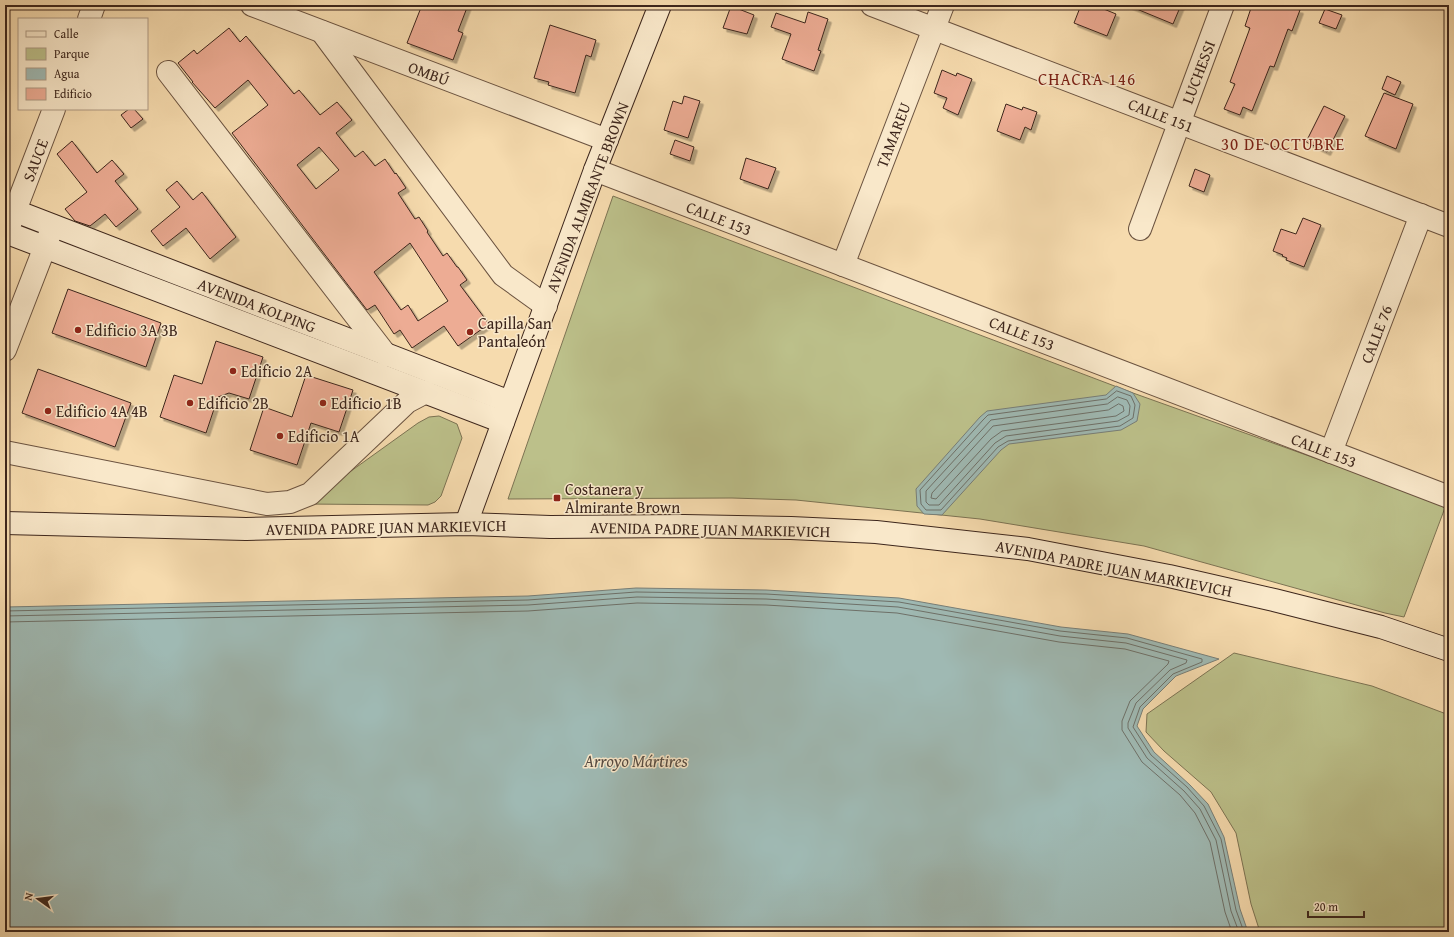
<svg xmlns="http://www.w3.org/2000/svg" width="1454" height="937" font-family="'Gentium Book Plus',serif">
  <defs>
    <filter id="shadow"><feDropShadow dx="3.5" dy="3.5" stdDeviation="0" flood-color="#0004"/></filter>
  </defs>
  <rect width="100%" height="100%" fill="#f6dbae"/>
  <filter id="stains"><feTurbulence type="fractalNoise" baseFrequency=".005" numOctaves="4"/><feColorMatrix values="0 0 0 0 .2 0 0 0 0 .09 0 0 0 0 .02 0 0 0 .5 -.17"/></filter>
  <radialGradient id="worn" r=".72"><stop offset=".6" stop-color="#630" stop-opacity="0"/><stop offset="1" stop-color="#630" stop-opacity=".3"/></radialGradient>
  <!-- green -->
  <g fill="#bcc08a" stroke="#7c7353">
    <path d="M 613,196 L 1133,393 L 1446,505 L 1404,617 L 1385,613 L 1144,546 L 980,519 L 796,500 L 732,498 L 508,499 Z"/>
    <path d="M 439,416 L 457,424 L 462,438 L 441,496 L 435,502 L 428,505 L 305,504 L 418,423 L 429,417 Z"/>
    <path d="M 1234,653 L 1372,686 L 1449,715 L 1449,932 L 1260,932 L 1251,904 L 1236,833 L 1211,792 L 1164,751 L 1146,732 L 1147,714 Z"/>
  </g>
  <!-- water -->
  <g fill="#9fb9b3" stroke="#787e77">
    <path d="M 1116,386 L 1133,393 L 1140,404 L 1137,421 L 1121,430 L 1009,444 L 1001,450 L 942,515 L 924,514 L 917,506 L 916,489 L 980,417 L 987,411 L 1106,395 Z"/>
    <path d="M 636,588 L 766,590 L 899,598 L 1061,627 L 1128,634 L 1219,659 L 1176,676 L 1143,709 L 1137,726 L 1154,752 L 1190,785 L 1208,804 L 1224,837 L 1240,909 L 1248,932 L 5,932 L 5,607 L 528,596 Z"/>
  </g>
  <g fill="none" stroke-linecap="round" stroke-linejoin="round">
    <!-- shore -->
    <g stroke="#6e7068" stroke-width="1">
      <path d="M 1117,391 L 1131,396 L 1135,405 L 1133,418 L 1120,426 L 1008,441 L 998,447 L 941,510 L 926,510 L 921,504 L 920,490 L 983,420 L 988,415 L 1106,399 Z"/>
      <path d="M 1118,397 L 1127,400 L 1130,406 L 1129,415 L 1118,421 L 1006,436 L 995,443 L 939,505 L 929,505 L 926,502 L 926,491 L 991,420 L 1107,404 Z"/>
      <path d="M 1119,404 L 1123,406 L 1124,411 L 1116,416 L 1002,431 L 991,439 L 936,499 L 931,498 L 932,493 L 993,426 L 1108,410 Z"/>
      <path d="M 5,611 L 528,600 L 636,592 L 766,594 L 899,602 L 1060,631 L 1127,638 L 1202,659 L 1202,662 L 1173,674 L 1140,707 L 1133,727 L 1151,755 L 1187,787 L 1204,806 L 1221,839 L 1236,910 L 1244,932"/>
      <path d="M 5,616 L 528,605 L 637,597 L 766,599 L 898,607 L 1060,636 L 1126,643 L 1187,660 L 1186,663 L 1170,670 L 1136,703 L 1128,723 L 1128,728 L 1147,758 L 1184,791 L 1200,809 L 1216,840 L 1231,911 L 1239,932"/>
      <path d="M 5,622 L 528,611 L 637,603 L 766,605 L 897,613 L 1059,642 L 1125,649 L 1169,661 L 1168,664 L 1130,701 L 1122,721 L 1122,730 L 1142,762 L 1180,795 L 1195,813 L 1210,842 L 1225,912 L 1232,932"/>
    </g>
  </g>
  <!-- building -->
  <g fill="#edac94" stroke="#3d261c" fill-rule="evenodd" filter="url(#shadow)">
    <path d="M 422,5 L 468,5 L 458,31 L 463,33 L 453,60 L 407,43 Z"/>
    <path d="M 1081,5 L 1094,5 L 1116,14 L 1107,36 L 1074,23 Z"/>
    <path d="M 1127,5 L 1181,5 L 1173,24 Z"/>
    <path d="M 1252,5 L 1280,5 L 1300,10 L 1292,31 L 1288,29 L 1274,67 L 1270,66 L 1252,111 L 1243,107 L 1240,115 L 1224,109 L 1235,84 L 1230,82 L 1250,28 L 1245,26 Z"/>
    <path d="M 731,6 L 754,15 L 747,34 L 723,28 Z"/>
    <path d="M 1325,9 L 1342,15 L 1336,29 L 1319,23 Z"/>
    <path d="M 808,12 L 828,19 L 818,50 L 821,51 L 814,71 L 782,59 L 791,34 L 771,27 L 776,13 L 805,23 Z"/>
    <path d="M 550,25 L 596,40 L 591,57 L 586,55 L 575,93 L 548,85 L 549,82 L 534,78 Z"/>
    <path d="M 229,28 L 240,42 L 246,36 L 294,94 L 299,90 L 320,115 L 337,102 L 352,120 L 336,133 L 355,157 L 363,151 L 375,166 L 385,159 L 395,174 L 396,173 L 406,188 L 398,193 L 415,219 L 419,217 L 428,231 L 427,232 L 443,256 L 447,253 L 457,267 L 458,267 L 467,280 L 460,285 L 489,324 L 458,346 L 444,326 L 412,348 L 400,330 L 394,334 L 375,305 L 367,310 L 232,133 L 268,105 L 248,80 L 215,108 L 192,82 L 193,82 L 178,63 L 194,50 L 197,54 ZM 319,147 L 339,170 L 316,189 L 297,165 ZM 410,243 L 448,301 L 418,321 L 408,305 L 401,310 L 374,272 Z"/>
    <path d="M 942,70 L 956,76 L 957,73 L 972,79 L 958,115 L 943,108 L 947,98 L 934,93 Z"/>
    <path d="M 1387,76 L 1401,82 L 1395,95 L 1382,89 Z"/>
    <path d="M 1384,93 L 1413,104 L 1396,149 L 1365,136 Z"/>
    <path d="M 684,96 L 700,101 L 688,138 L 664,130 L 673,101 L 682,104 Z"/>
    <path d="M 1006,104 L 1022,110 L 1023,107 L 1037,112 L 1031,130 L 1025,127 L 1020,140 L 997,131 Z"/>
    <path d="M 1324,106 L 1345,116 L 1327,152 L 1306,142 Z"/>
    <path d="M 129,109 L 134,109 L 143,119 L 131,128 L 121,115 Z"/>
    <path d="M 675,140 L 694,147 L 690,161 L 670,154 Z"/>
    <path d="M 72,141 L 97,173 L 112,160 L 124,174 L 115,181 L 138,209 L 116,227 L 105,214 L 90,226 L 75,221 L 65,209 L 87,192 L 57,154 Z"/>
    <path d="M 746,158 L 776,168 L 768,189 L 740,179 Z"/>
    <path d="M 1195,169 L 1210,175 L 1204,192 L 1189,186 Z"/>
    <path d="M 177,181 L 193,200 L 202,192 L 236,237 L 210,259 L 186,228 L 163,246 L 151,231 L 180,207 L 166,190 Z"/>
    <path d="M 1303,218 L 1321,225 L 1304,267 L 1286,260 L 1287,258 L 1282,256 L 1283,255 L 1273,251 L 1281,229 L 1296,234 Z"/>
    <path d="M 68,289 L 161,323 L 146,367 L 52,333 Z"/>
    <path d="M 216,341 L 263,357 L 249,399 L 229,393 L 218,397 L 206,433 L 160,417 L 174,375 L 202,384 Z"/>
    <path d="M 38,369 L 131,403 L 115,447 L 22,413 Z"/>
    <path d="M 306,375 L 353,390 L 339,432 L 311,423 L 297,465 L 250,450 L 264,407 L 292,417 Z"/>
  </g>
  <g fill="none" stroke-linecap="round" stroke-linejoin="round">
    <!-- street casing -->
    <g stroke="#6b5340" stroke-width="24">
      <g id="street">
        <path d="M 252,5 L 607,140"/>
        <path d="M 872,5 L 1449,226"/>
        <path d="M 89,19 L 94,5"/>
        <path d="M 322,32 L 503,275 L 546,306"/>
        <path d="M 168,72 L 386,355"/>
        <path d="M 595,170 L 1449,497"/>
        <path d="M 8,229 L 54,109"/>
        <path d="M 1140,229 L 1223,5"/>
        <path d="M 843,265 L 943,5"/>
        <path d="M 5,350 L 53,226"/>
        <path d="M 5,452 L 267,504 L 290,502 L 310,494 L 407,402 L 426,392"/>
        <path d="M 1331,452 L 1421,215"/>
      </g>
    </g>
    <!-- secondary casing -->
    <g stroke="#3d261c" stroke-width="24">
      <g id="secondary">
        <path d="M 5,207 L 510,402"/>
        <path d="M 5,232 L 503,422"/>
        <path d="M 5,523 L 246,529 L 466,524 L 550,527 L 684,526 L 791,528 L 876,532 L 1028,549 L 1169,576 L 1274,600 L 1381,627 L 1449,650"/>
        <path d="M 466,524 L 595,170 L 660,5"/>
      </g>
    </g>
    <!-- street -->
    <use href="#street" stroke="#f9e8ca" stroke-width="22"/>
    <!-- secondary -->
    <use href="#secondary" stroke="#f9e8ca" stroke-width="22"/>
  </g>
  <!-- markers -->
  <g fill="#8f2418" stroke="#f9e8ca" stroke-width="1.5">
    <circle cx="78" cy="330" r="4"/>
    <circle cx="470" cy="332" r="4"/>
    <circle cx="233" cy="371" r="4"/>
    <circle cx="190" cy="403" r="4"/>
    <circle cx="323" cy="403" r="4"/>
    <circle cx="48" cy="411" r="4"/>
    <circle cx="280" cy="436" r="4"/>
    <rect x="553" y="494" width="8" height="8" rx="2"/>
  </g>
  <g text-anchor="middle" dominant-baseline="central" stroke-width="3" stroke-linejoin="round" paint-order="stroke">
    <!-- street labels -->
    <g font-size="16" fill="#3d261c" stroke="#f9e8ca">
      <text transform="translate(1198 72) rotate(-69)">LUCHESSI</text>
      <text transform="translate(429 73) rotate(20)">OMBÚ</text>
      <text transform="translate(1161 115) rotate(21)">CALLE 151</text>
      <text transform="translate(893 135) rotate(-69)">TAMAREU</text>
      <text transform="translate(35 160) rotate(-69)">SAUCE</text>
      <text transform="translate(587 197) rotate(-69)">AVENIDA ALMIRANTE BROWN</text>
      <text transform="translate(719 218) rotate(21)">CALLE 153</text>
      <text transform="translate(257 305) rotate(21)">AVENIDA KOLPING</text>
      <text transform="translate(1022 333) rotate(21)">CALLE 153</text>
      <text transform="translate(1376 334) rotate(-69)">CALLE 76</text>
      <text transform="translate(1324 450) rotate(21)">CALLE 153</text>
      <text transform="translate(386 527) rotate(-1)">AVENIDA PADRE JUAN MARKIEVICH</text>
      <text transform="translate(710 529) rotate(1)">AVENIDA PADRE JUAN MARKIEVICH</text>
      <text transform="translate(1114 568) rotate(11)">AVENIDA PADRE JUAN MARKIEVICH</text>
    </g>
    <!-- poi labels -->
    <g font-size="16" fill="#3d261c" stroke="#f9e8ca" text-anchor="start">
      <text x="478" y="323">Capilla San<tspan x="478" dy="18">Pantaleón</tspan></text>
      <text x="86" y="330">Edificio 3A 3B</text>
      <text x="241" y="371">Edificio 2A</text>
      <text x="198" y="403">Edificio 2B</text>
      <text x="331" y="403">Edificio 1B</text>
      <text x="56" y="411">Edificio 4A 4B</text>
      <text x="288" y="436">Edificio 1A</text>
      <text x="565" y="489">Costanera y<tspan x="565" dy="18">Almirante Brown</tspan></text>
    </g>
    <!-- neighbourhood labels -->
    <g font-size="17" letter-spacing="1" fill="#7a1f14" stroke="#f9e8ca">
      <text x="1087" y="78">CHACRA 146</text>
      <text x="1283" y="143">30 DE OCTUBRE</text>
    </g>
    <!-- water labels -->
    <g font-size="17" font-style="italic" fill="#564b42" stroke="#f9e8ca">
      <text x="636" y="760">Arroyo Mártires</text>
    </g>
  </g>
  <!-- margin -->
  <rect width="1454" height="937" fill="none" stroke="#f6dbae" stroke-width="20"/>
  <rect x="6" y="6" width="1442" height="925" fill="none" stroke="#3d261c" stroke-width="2"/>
  <rect x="10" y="10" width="1434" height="917" fill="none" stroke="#3d261c"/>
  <!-- legend -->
  <rect x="18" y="18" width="130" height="92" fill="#f9e8ca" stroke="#ae9a84"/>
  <rect x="26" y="31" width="20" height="6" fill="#f9e8ca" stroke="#ae9a84"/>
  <text x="54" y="38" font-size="12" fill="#3d261c">Calle</text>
  <rect x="26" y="48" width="20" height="12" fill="#bcc08a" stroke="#ae9a84"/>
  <text x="54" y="58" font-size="12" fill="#3d261c">Parque</text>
  <rect x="26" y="68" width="20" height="12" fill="#9fb9b3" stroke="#ae9a84"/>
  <text x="54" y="78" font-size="12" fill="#3d261c">Agua</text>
  <rect x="26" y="88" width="20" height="12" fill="#edac94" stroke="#ae9a84"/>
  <text x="54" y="98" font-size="12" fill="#3d261c">Edificio</text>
  <!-- north arrow -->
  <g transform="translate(38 899) rotate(284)" stroke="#f9e8ca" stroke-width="3" paint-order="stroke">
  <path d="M0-3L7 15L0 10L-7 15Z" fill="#3d261c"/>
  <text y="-6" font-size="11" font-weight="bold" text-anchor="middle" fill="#3d261c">N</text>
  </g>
  <!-- scale -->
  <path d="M1308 911v6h56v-6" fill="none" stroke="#3d261c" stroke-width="2"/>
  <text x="1314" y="911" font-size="12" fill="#3d261c" stroke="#f9e8ca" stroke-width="3" paint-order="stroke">20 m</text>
  <rect width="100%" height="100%" filter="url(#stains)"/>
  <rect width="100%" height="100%" fill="url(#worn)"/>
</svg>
